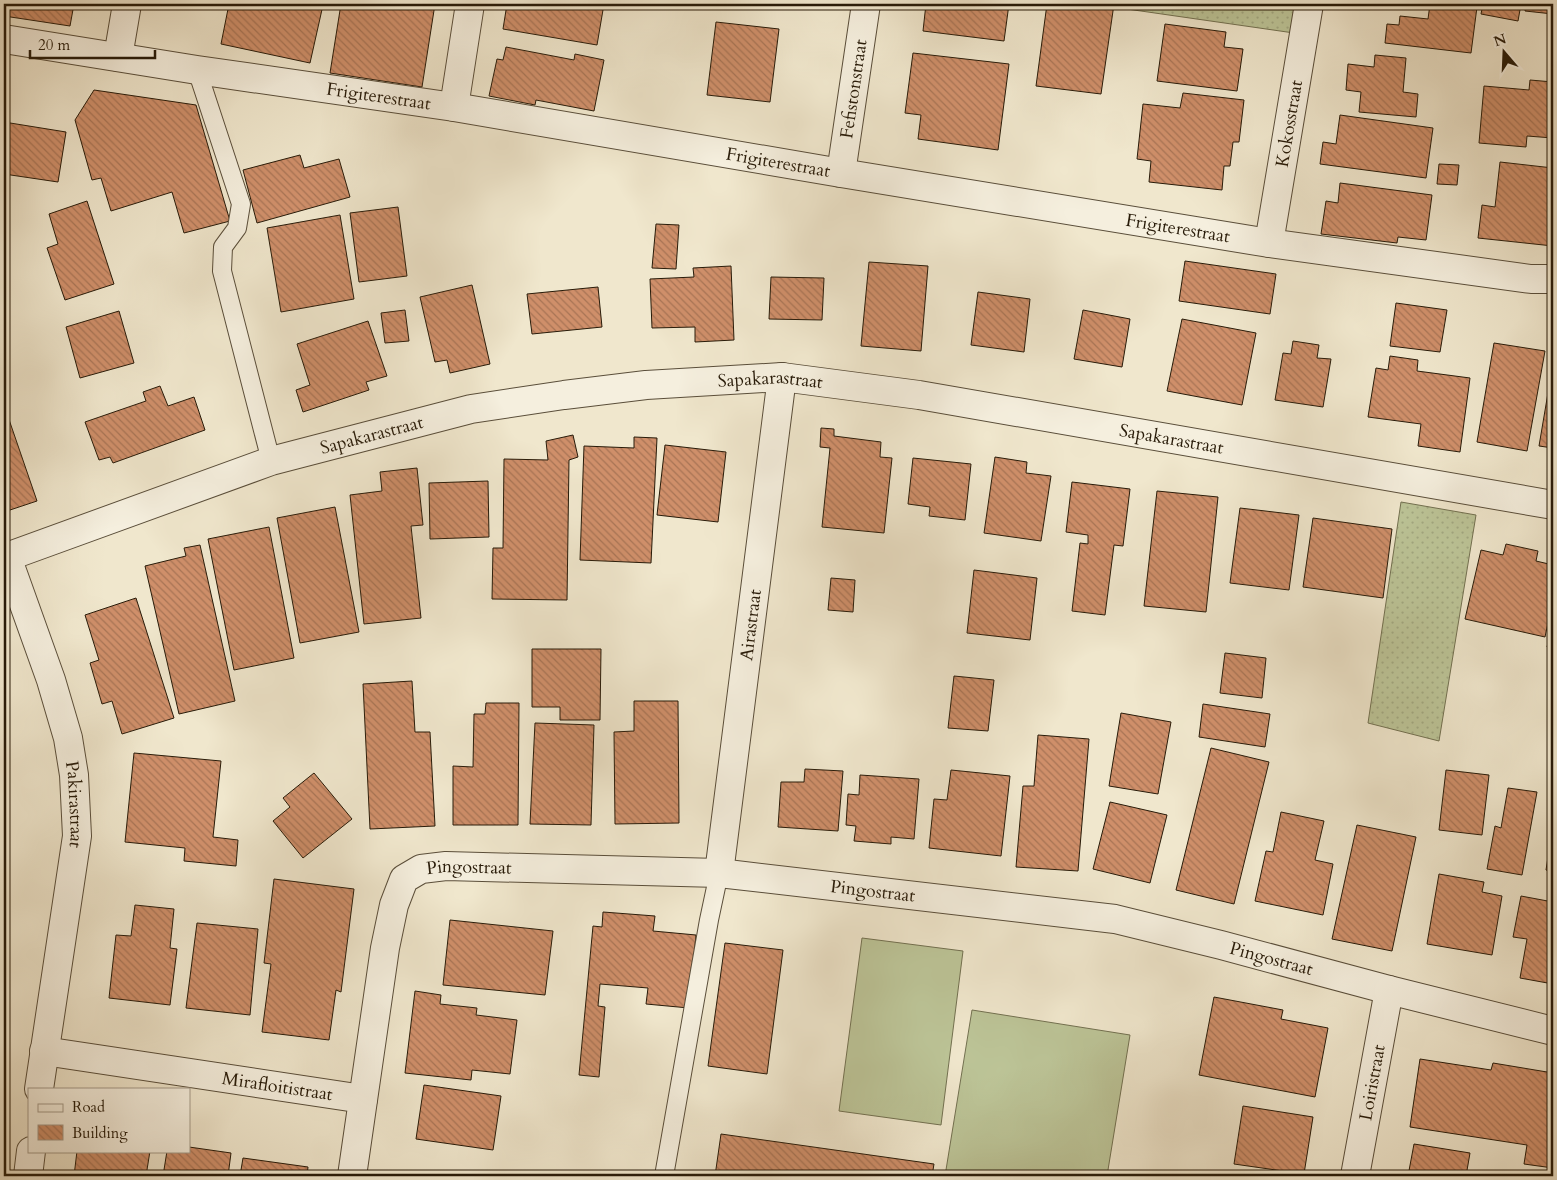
<svg xmlns="http://www.w3.org/2000/svg" width="1557" height="1180" font-family="Cardo,serif">
  <defs>
    <pattern id="grass-dots" width="8" height="8" patternUnits="userSpaceOnUse" patternTransform="scale(1.25)"><rect width="8" height="8" fill="#bcc497"/><path d="M2 2h.1M6 6h.1" fill="none" stroke="#a2a881" stroke-width="1.8" stroke-linecap="round"/></pattern>
    <pattern id="building-back-hatch" width="6" height="6" patternUnits="userSpaceOnUse" patternTransform="scale(1.25)"><rect width="6" height="6" fill="#cf8f6a"/><path d="M-1 5l2 2M0 0l6 6M5-1l2 2" fill="none" stroke="#a87455"/></pattern>
  </defs>
  <rect width="100%" height="100%" fill="#f0e7cd"/>
  <filter id="stains"><feTurbulence type="fractalNoise" baseFrequency=".004" numOctaves="4"/><feColorMatrix values="0 0 0 0 .2 0 0 0 0 .09 0 0 0 0 .02 0 0 0 .5 -.17"/></filter>
  <radialGradient id="worn" r=".72"><stop offset=".6" stop-color="#630" stop-opacity="0"/><stop offset="1" stop-color="#630" stop-opacity=".3"/></radialGradient>
  <!-- grass -->
  <g fill="url(#grass-dots)" stroke="#727050">
    <path d="M 1120,4 L 1298,4 L 1294,33 L 1120,8 Z"/>
    <path d="M 1401,502 L 1476,515 L 1439,741 L 1368,723 Z"/>
  </g>
  <!-- pitch -->
  <g fill="#bcc497" stroke="#727050">
    <path d="M 862,938 L 963,951 L 941,1125 L 839,1111 Z"/>
    <path d="M 972,1010 L 1130,1035 L 1107,1176 L 945,1176 Z"/>
  </g>
  <!-- building -->
  <g fill="url(#building-back-hatch)" stroke="#281b09">
    <path d="M 4,4 L 74,4 L 70,26 L 4,16 Z"/>
    <path d="M 229,4 L 317,4 L 323,5 L 310,63 L 221,44 Z"/>
    <path d="M 341,4 L 435,4 L 422,87 L 330,73 Z"/>
    <path d="M 507,4 L 604,4 L 597,45 L 503,29 Z"/>
    <path d="M 926,4 L 1009,4 L 1004,41 L 923,31 Z"/>
    <path d="M 1047,4 L 1114,4 L 1101,94 L 1036,86 Z"/>
    <path d="M 1430,4 L 1452,4 L 1477,7 L 1471,53 L 1385,43 L 1387,24 L 1399,25 L 1400,16 L 1428,19 Z"/>
    <path d="M 1483,4 L 1521,4 L 1518,21 L 1481,14 Z"/>
    <path d="M 1526,4 L 1553,4 L 1553,14 L 1525,11 Z"/>
    <path d="M 716,22 L 779,29 L 770,102 L 707,95 Z"/>
    <path d="M 1165,24 L 1226,32 L 1224,47 L 1243,49 L 1237,91 L 1157,81 Z"/>
    <path d="M 506,47 L 574,60 L 575,54 L 604,60 L 594,111 L 536,100 L 535,105 L 489,96 L 497,59 L 503,60 Z"/>
    <path d="M 913,53 L 1009,64 L 998,150 L 918,139 L 921,115 L 905,113 Z"/>
    <path d="M 1375,55 L 1406,58 L 1403,92 L 1418,94 L 1416,117 L 1359,112 L 1361,92 L 1346,90 L 1348,64 L 1374,67 Z"/>
    <path d="M 1530,80 L 1553,82 L 1553,138 L 1527,136 L 1526,147 L 1479,143 L 1484,86 L 1529,90 Z"/>
    <path d="M 94,90 L 196,105 L 230,221 L 184,233 L 172,192 L 111,211 L 101,178 L 92,180 L 75,120 Z"/>
    <path d="M 1183,93 L 1244,100 L 1239,142 L 1233,142 L 1230,166 L 1224,166 L 1222,190 L 1149,182 L 1151,161 L 1137,159 L 1143,104 L 1180,108 Z"/>
    <path d="M 1340,115 L 1433,128 L 1426,178 L 1320,164 L 1323,142 L 1336,144 Z"/>
    <path d="M 4,122 L 66,132 L 58,182 L 4,174 Z"/>
    <path d="M 300,155 L 304,168 L 339,159 L 350,197 L 257,223 L 243,170 Z"/>
    <path d="M 1500,162 L 1553,168 L 1553,246 L 1478,238 L 1482,205 L 1495,207 Z"/>
    <path d="M 1439,164 L 1459,165 L 1457,185 L 1437,184 Z"/>
    <path d="M 1340,183 L 1432,195 L 1426,240 L 1398,237 L 1397,243 L 1321,234 L 1326,201 L 1338,203 Z"/>
    <path d="M 87,201 L 114,284 L 65,300 L 47,248 L 58,244 L 49,214 Z"/>
    <path d="M 398,207 L 407,276 L 359,282 L 350,213 Z"/>
    <path d="M 340,215 L 354,299 L 281,312 L 267,228 Z"/>
    <path d="M 656,224 L 679,225 L 676,269 L 652,268 Z"/>
    <path d="M 1185,261 L 1276,274 L 1270,314 L 1179,301 Z"/>
    <path d="M 869,262 L 928,266 L 921,351 L 861,346 Z"/>
    <path d="M 731,266 L 734,340 L 695,342 L 695,327 L 652,328 L 650,279 L 694,277 L 693,268 Z"/>
    <path d="M 771,277 L 824,278 L 822,320 L 769,319 Z"/>
    <path d="M 472,285 L 490,364 L 450,373 L 447,360 L 435,362 L 420,297 Z"/>
    <path d="M 598,287 L 602,327 L 532,334 L 527,294 Z"/>
    <path d="M 978,292 L 1030,299 L 1024,352 L 971,345 Z"/>
    <path d="M 1396,303 L 1447,310 L 1440,352 L 1390,346 Z"/>
    <path d="M 405,310 L 409,341 L 385,343 L 381,313 Z"/>
    <path d="M 1083,310 L 1130,319 L 1122,367 L 1074,359 Z"/>
    <path d="M 119,311 L 134,363 L 80,378 L 66,327 Z"/>
    <path d="M 1182,319 L 1256,333 L 1242,405 L 1167,391 Z"/>
    <path d="M 368,321 L 387,376 L 366,382 L 369,390 L 303,412 L 296,390 L 310,385 L 297,344 Z"/>
    <path d="M 1293,341 L 1319,345 L 1317,358 L 1331,359 L 1323,407 L 1275,400 L 1283,353 L 1291,354 Z"/>
    <path d="M 1494,343 L 1545,351 L 1527,451 L 1477,442 Z"/>
    <path d="M 1390,356 L 1418,360 L 1417,371 L 1470,378 L 1460,452 L 1418,446 L 1421,424 L 1368,417 L 1376,368 L 1388,370 Z"/>
    <path d="M 1550,381 L 1553,381 L 1553,448 L 1539,446 Z"/>
    <path d="M 160,386 L 168,406 L 194,397 L 205,430 L 113,463 L 110,457 L 99,460 L 85,422 L 146,401 L 143,392 Z"/>
    <path d="M 4,405 L 37,501 L 4,512 Z"/>
    <path d="M 821,428 L 834,429 L 834,436 L 881,442 L 880,457 L 892,458 L 884,533 L 822,527 L 830,448 L 820,447 Z"/>
    <path d="M 573,435 L 578,457 L 569,460 L 567,600 L 492,599 L 493,548 L 503,548 L 504,459 L 548,460 L 546,441 Z"/>
    <path d="M 634,437 L 657,438 L 651,563 L 580,560 L 584,446 L 634,448 Z"/>
    <path d="M 665,445 L 726,452 L 718,522 L 657,515 Z"/>
    <path d="M 995,457 L 1027,462 L 1026,473 L 1051,476 L 1041,541 L 984,533 Z"/>
    <path d="M 913,458 L 971,464 L 965,520 L 929,516 L 930,507 L 908,504 Z"/>
    <path d="M 417,468 L 423,525 L 411,526 L 421,618 L 364,624 L 350,495 L 382,491 L 380,472 Z"/>
    <path d="M 488,481 L 489,537 L 430,539 L 429,483 Z"/>
    <path d="M 1072,482 L 1130,489 L 1123,546 L 1114,545 L 1105,615 L 1072,611 L 1080,543 L 1088,544 L 1088,535 L 1066,532 Z"/>
    <path d="M 1157,491 L 1218,497 L 1206,612 L 1144,606 Z"/>
    <path d="M 335,507 L 359,632 L 300,643 L 277,518 Z"/>
    <path d="M 1240,508 L 1299,515 L 1289,590 L 1230,583 Z"/>
    <path d="M 1313,518 L 1392,529 L 1383,598 L 1303,587 Z"/>
    <path d="M 269,527 L 294,658 L 234,670 L 208,539 Z"/>
    <path d="M 1506,544 L 1538,551 L 1536,561 L 1553,565 L 1553,599 L 1545,637 L 1465,619 L 1481,550 L 1503,555 Z"/>
    <path d="M 200,545 L 235,701 L 179,714 L 145,566 L 186,556 L 184,548 Z"/>
    <path d="M 974,570 L 1037,578 L 1030,640 L 967,633 Z"/>
    <path d="M 831,578 L 855,580 L 853,612 L 828,610 Z"/>
    <path d="M 136,598 L 174,718 L 122,734 L 112,701 L 102,704 L 90,663 L 99,660 L 85,615 Z"/>
    <path d="M 1553,624 L 1553,649 L 1547,647 Z"/>
    <path d="M 532,649 L 601,649 L 600,720 L 560,720 L 560,707 L 532,707 Z"/>
    <path d="M 1225,653 L 1266,658 L 1262,698 L 1220,693 Z"/>
    <path d="M 954,676 L 994,680 L 988,731 L 948,728 Z"/>
    <path d="M 412,681 L 415,732 L 430,732 L 435,826 L 370,829 L 363,684 Z"/>
    <path d="M 634,701 L 678,701 L 679,823 L 615,824 L 614,732 L 634,731 Z"/>
    <path d="M 486,703 L 519,703 L 518,825 L 453,825 L 453,766 L 473,767 L 474,714 L 485,714 Z"/>
    <path d="M 1203,704 L 1270,714 L 1265,747 L 1199,737 Z"/>
    <path d="M 1121,713 L 1171,722 L 1158,794 L 1109,786 Z"/>
    <path d="M 535,723 L 594,725 L 591,825 L 530,824 Z"/>
    <path d="M 1038,735 L 1089,739 L 1078,871 L 1016,867 L 1023,786 L 1034,786 Z"/>
    <path d="M 1211,748 L 1269,762 L 1234,904 L 1176,890 Z"/>
    <path d="M 134,753 L 221,761 L 213,837 L 238,840 L 236,866 L 184,861 L 185,848 L 125,842 Z"/>
    <path d="M 805,769 L 843,771 L 838,831 L 778,827 L 781,782 L 804,782 Z"/>
    <path d="M 951,770 L 1010,776 L 1001,856 L 929,848 L 934,799 L 947,800 Z"/>
    <path d="M 1446,770 L 1489,775 L 1482,835 L 1439,830 Z"/>
    <path d="M 314,773 L 352,819 L 303,858 L 273,821 L 290,807 L 283,798 Z"/>
    <path d="M 860,775 L 919,779 L 914,839 L 891,837 L 891,844 L 854,841 L 856,826 L 846,825 L 848,794 L 859,795 Z"/>
    <path d="M 1508,788 L 1537,792 L 1522,875 L 1487,869 L 1495,826 L 1501,828 Z"/>
    <path d="M 1110,802 L 1167,815 L 1150,883 L 1093,869 Z"/>
    <path d="M 1281,812 L 1324,821 L 1315,860 L 1333,864 L 1323,915 L 1255,901 L 1266,851 L 1273,852 Z"/>
    <path d="M 1357,825 L 1416,837 L 1392,951 L 1332,939 Z"/>
    <path d="M 1550,844 L 1553,845 L 1553,872 L 1546,870 Z"/>
    <path d="M 4,874 L 7,875 L 4,899 Z"/>
    <path d="M 1439,874 L 1484,882 L 1482,892 L 1502,896 L 1492,955 L 1427,944 Z"/>
    <path d="M 274,879 L 354,889 L 341,992 L 336,990 L 329,1040 L 262,1032 L 271,964 L 264,963 Z"/>
    <path d="M 1521,896 L 1553,902 L 1553,984 L 1520,978 L 1527,939 L 1513,937 Z"/>
    <path d="M 135,905 L 174,909 L 170,948 L 177,949 L 170,1005 L 109,998 L 116,935 L 131,936 Z"/>
    <path d="M 603,912 L 655,916 L 653,931 L 696,935 L 689,1008 L 646,1004 L 648,988 L 600,984 L 598,1006 L 605,1007 L 599,1077 L 579,1075 L 593,926 L 602,927 Z"/>
    <path d="M 450,920 L 553,931 L 545,995 L 443,985 Z"/>
    <path d="M 197,923 L 258,929 L 250,1015 L 186,1008 Z"/>
    <path d="M 725,943 L 783,950 L 767,1074 L 708,1066 Z"/>
    <path d="M 415,991 L 441,995 L 440,1004 L 477,1008 L 476,1015 L 517,1020 L 510,1074 L 472,1070 L 471,1080 L 405,1073 Z"/>
    <path d="M 1214,997 L 1283,1010 L 1281,1019 L 1328,1028 L 1315,1097 L 1199,1075 Z"/>
    <path d="M 1420,1059 L 1491,1070 L 1493,1063 L 1553,1073 L 1553,1168 L 1524,1164 L 1527,1145 L 1410,1127 Z"/>
    <path d="M 424,1085 L 501,1096 L 493,1150 L 416,1139 Z"/>
    <path d="M 1243,1106 L 1313,1117 L 1304,1174 L 1234,1164 Z"/>
    <path d="M 721,1134 L 934,1164 L 932,1176 L 715,1176 Z"/>
    <path d="M 1414,1144 L 1470,1153 L 1466,1176 L 1408,1176 Z"/>
    <path d="M 189,1147 L 231,1153 L 228,1176 L 163,1176 L 167,1151 L 189,1151 Z"/>
    <path d="M 77,1151 L 150,1151 L 146,1176 L 74,1176 Z"/>
    <path d="M 243,1158 L 308,1167 L 307,1176 L 240,1176 Z"/>
  </g>
  <g fill="none" stroke-linecap="round" stroke-linejoin="round">
    <!-- lane casing -->
    <g stroke="#5a4e3a" stroke-width="20">
      <g id="lane">
        <path d="M 197,70 L 241,204 L 237,228 L 223,247 L 222,271 L 271,461"/>
        <path d="M 664,1176 L 709,920 L 719,873"/>
      </g>
    </g>
    <!-- street casing -->
    <g stroke="#5a4e3a" stroke-width="30">
      <g id="street">
        <path id="s1" d="M 4,39 L 197,70 L 454,107 L 841,173 L 1269,243 L 1531,279 L 1553,279"/>
        <path d="M 118,57 L 127,4"/>
        <path d="M 454,107 L 470,4"/>
        <path id="s2" d="M 841,173 L 866,4"/>
        <path id="s3" d="M 1269,243 L 1309,4"/>
        <path id="s4" d="M 7,557 L 51,680 L 68,738 L 74,775 L 77,836 L 39,1089"/>
        <path id="s5" d="M 4,558 L 271,461 L 471,409 L 564,395 L 646,385 L 782,377 L 919,395 L 1553,505"/>
        <path id="s6" d="M 719,873 L 782,377"/>
        <path id="s7" d="M 44,1051 L 363,1099"/>
        <path d="M 28,1176 L 31,1151"/>
        <path id="s8" d="M 352,1176 L 385,948 L 394,905 L 404,879 L 421,869 L 446,866 L 719,873 L 1115,919 L 1221,945 L 1389,990 L 1553,1031"/>
        <path id="s9" d="M 1355,1176 L 1389,990"/>
      </g>
    </g>
    <!-- lane -->
    <use href="#lane" stroke="#f5efde" stroke-width="18"/>
    <!-- street -->
    <use href="#street" stroke="#f5efde" stroke-width="28"/>
  </g>
  <g text-anchor="middle" dominant-baseline="central" stroke-width="4" stroke-linejoin="round" paint-order="stroke">
    <!-- street labels -->
    <g font-size="18" fill="#281b09" stroke="#f5efde">
      <text stroke="none"><textPath href="#s2" startOffset="85">Fefistonstraat</textPath></text>
      <text stroke="none"><textPath href="#s1" startOffset="379">Frigiterestraat</textPath></text>
      <text stroke="none"><textPath href="#s3" startOffset="121">Kokosstraat</textPath></text>
      <text stroke="none"><textPath href="#s1" startOffset="784">Frigiterestraat</textPath></text>
      <text stroke="none"><textPath href="#s1" startOffset="1189">Frigiterestraat</textPath></text>
      <text stroke="none"><textPath href="#s5" startOffset="792">Sapakarastraat</textPath></text>
      <text stroke="none"><textPath href="#s5" startOffset="388">Sapakarastraat</textPath></text>
      <text stroke="none"><textPath href="#s5" startOffset="1198">Sapakarastraat</textPath></text>
      <text stroke="none"><textPath href="#s6" startOffset="250">Airastraat</textPath></text>
      <text stroke="none"><textPath href="#s4" startOffset="258">Pakirastraat</textPath></text>
      <text stroke="none"><textPath href="#s8" startOffset="370">Pingostraat</textPath></text>
      <text stroke="none"><textPath href="#s8" startOffset="775">Pingostraat</textPath></text>
      <text stroke="none"><textPath href="#s8" startOffset="1180">Pingostraat</textPath></text>
      <text stroke="none"><textPath href="#s9" startOffset="95">Loiristraat</textPath></text>
      <text stroke="none"><textPath href="#s7" startOffset="236">Mirafloitistraat</textPath></text>
    </g>
  </g>
  <!-- margin -->
  <rect width="1557" height="1180" fill="none" stroke="#f0e7cd" stroke-width="20"/>
  <rect x="5" y="5" width="1547" height="1170" fill="none" stroke="#281b09" stroke-width="2.5"/>
  <rect x="10" y="10" width="1537" height="1160" fill="none" stroke="#281b09"/>
  <!-- legend -->
  <rect x="28" y="1088" width="162" height="65" fill="#f5efde" stroke="#a39a89"/>
  <rect x="38" y="1104" width="25" height="8" fill="#f5efde" stroke="#a39a89"/>
  <text x="72" y="1112" font-size="15" fill="#281b09">Road</text>
  <rect x="38" y="1125" width="25" height="15" fill="url(#building-back-hatch)" stroke="#a39a89"/>
  <text x="72" y="1138" font-size="15" fill="#281b09">Building</text>
  <!-- north arrow -->
  <g transform="translate(1504 52) rotate(341)" stroke="#f5efde" stroke-width="4" paint-order="stroke">
  <path d="M0-4L9 19L0 12L-9 19Z" fill="#281b09"/>
  <text y="-8" font-size="14" font-weight="bold" text-anchor="middle" fill="#281b09">N</text>
  </g>
  <!-- scale -->
  <path d="M30 50v8h125v-8" fill="none" stroke="#281b09" stroke-width="2.5"/>
  <text x="38" y="50" font-size="15" fill="#281b09" stroke="#f5efde" stroke-width="4" paint-order="stroke">20 m</text>
  <rect width="100%" height="100%" filter="url(#stains)"/>
  <rect width="100%" height="100%" fill="url(#worn)"/>
</svg>
